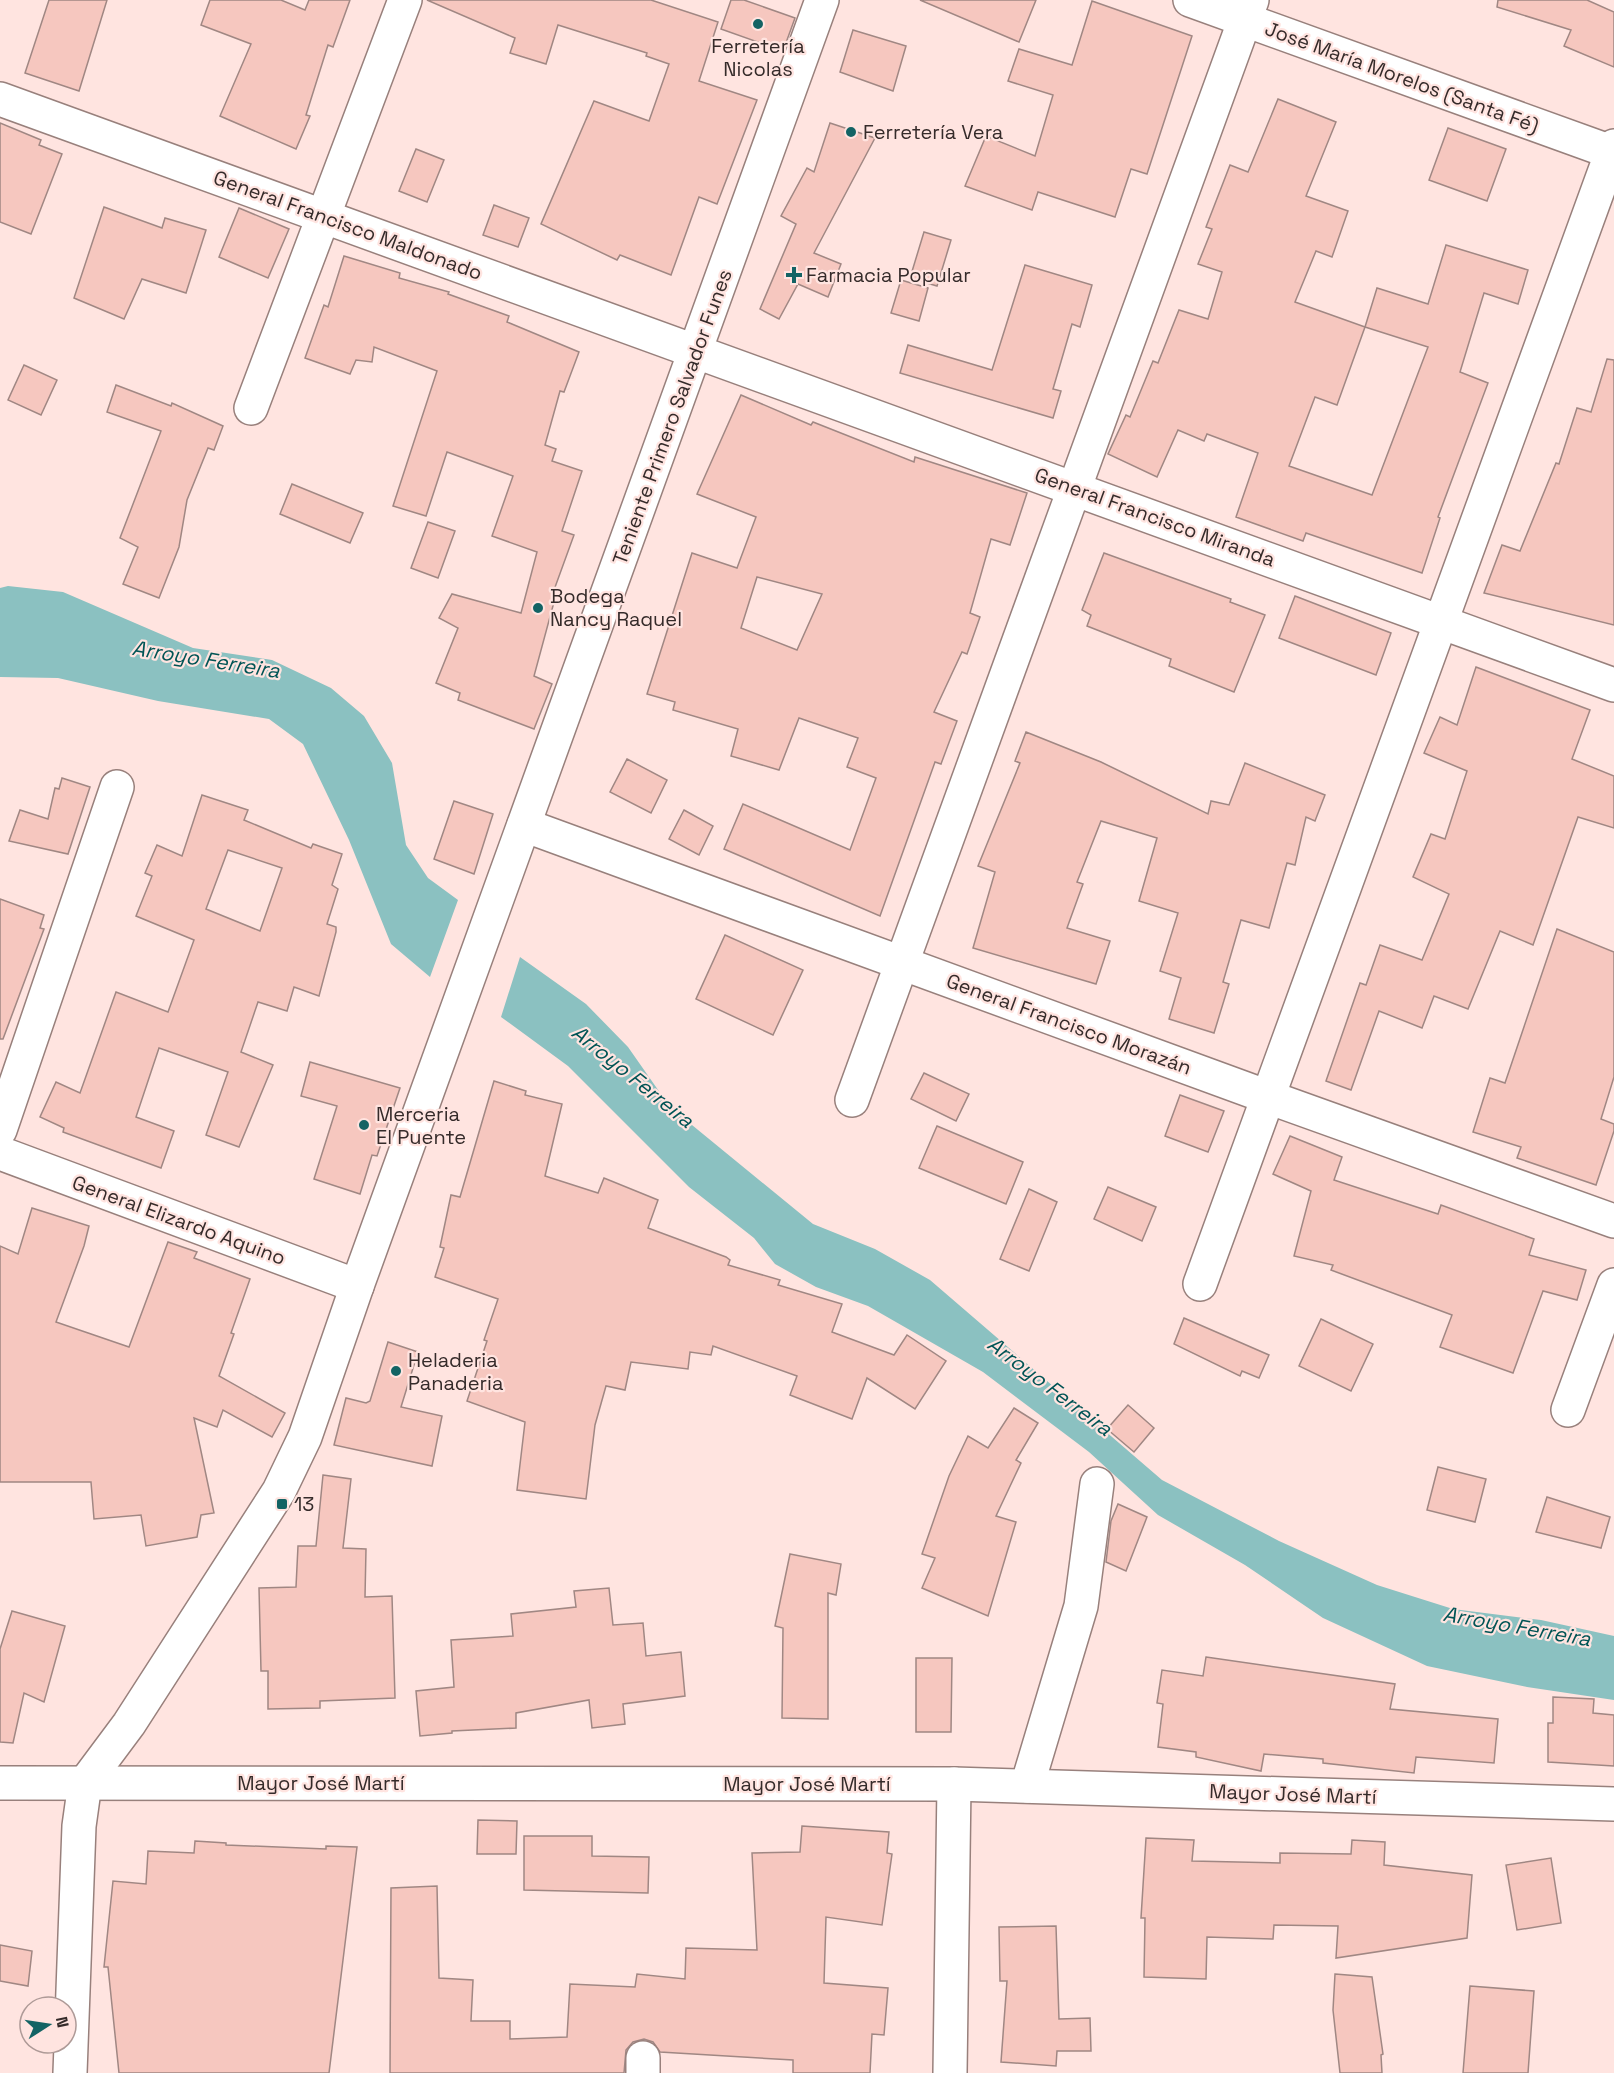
<svg xmlns="http://www.w3.org/2000/svg" width="1614" height="2073" font-family="'Space Grotesk',sans-serif">
  <rect width="100%" height="100%" fill="#ffe4e0"/>
  <!-- water -->
  <g fill="#8bc1c1">
    <path d="M 8,586 L 63,592 L 193,648 L 272,660 L 331,688 L 364,716 L 392,763 L 406,845 L 428,878 L 458,900 L 430,977 L 391,944 L 349,840 L 303,744 L 269,719 L 158,701 L 58,678 L 0,677 L 0,588 Z"/>
    <path d="M 520,957 L 586,1004 L 628,1047 L 670,1107 L 813,1224 L 875,1249 L 930,1280 L 1162,1480 L 1279,1541 L 1377,1585 L 1453,1609 L 1541,1620 L 1614,1636 L 1614,1700 L 1527,1687 L 1427,1666 L 1323,1618 L 1245,1565 L 1158,1515 L 1089,1452 L 983,1372 L 868,1306 L 816,1287 L 775,1264 L 754,1238 L 689,1187 L 568,1066 L 501,1017 Z"/>
  </g>
  <!-- building -->
  <g fill="#f6c7bf" stroke="#a08783" stroke-width="1.5" fill-rule="evenodd">
    <path d="M 49,0 L 107,0 L 79,91 L 25,73 Z"/>
    <path d="M 210,0 L 281,0 L 305,10 L 309,0 L 350,0 L 333,47 L 328,45 L 306,115 L 310,116 L 296,149 L 220,116 L 251,44 L 201,25 Z"/>
    <path d="M 427,0 L 651,0 L 718,22 L 699,81 L 757,100 L 717,204 L 699,197 L 671,275 L 620,255 L 617,260 L 541,224 L 594,101 L 649,121 L 669,64 L 646,56 L 647,53 L 558,25 L 546,64 L 510,53 L 515,38 Z"/>
    <path d="M 731,0 L 744,0 L 795,18 L 783,51 L 721,29 Z"/>
    <path d="M 920,0 L 1036,0 L 1019,42 Z"/>
    <path d="M 1498,0 L 1587,0 L 1614,12 L 1614,67 L 1564,46 L 1571,30 L 1497,7 Z"/>
    <path d="M 1092,1 L 1192,36 L 1147,174 L 1131,169 L 1115,217 L 1038,192 L 1032,210 L 965,186 L 986,136 L 1035,156 L 1053,95 L 1008,81 L 1019,49 L 1072,65 Z"/>
    <path d="M 853,30 L 906,46 L 893,91 L 840,72 Z"/>
    <path d="M 1278,99 L 1336,122 L 1306,196 L 1348,211 L 1332,257 L 1316,251 L 1295,302 L 1365,327 L 1377,288 L 1428,304 L 1446,245 L 1528,270 L 1518,304 L 1484,293 L 1460,372 L 1488,383 L 1438,517 L 1440,518 L 1422,573 L 1306,533 L 1303,541 L 1236,517 L 1258,453 L 1207,434 L 1204,441 L 1178,430 L 1157,477 L 1108,454 L 1126,415 L 1130,417 L 1153,361 L 1158,363 L 1179,310 L 1208,319 L 1222,272 L 1198,264 L 1212,229 L 1206,227 L 1230,165 L 1248,172 ZM 1365,327 L 1428,347 L 1372,495 L 1289,466 L 1315,397 L 1337,405 Z"/>
    <path d="M 0,123 L 41,140 L 39,145 L 62,154 L 31,234 L 0,222 Z"/>
    <path d="M 830,123 L 875,138 L 814,253 L 841,264 L 828,297 L 798,284 L 779,319 L 760,309 L 796,224 L 781,216 L 807,168 L 814,172 Z"/>
    <path d="M 1448,128 L 1506,149 L 1487,201 L 1429,180 Z"/>
    <path d="M 416,149 L 444,160 L 427,202 L 399,191 Z"/>
    <path d="M 494,205 L 529,218 L 518,247 L 483,235 Z"/>
    <path d="M 104,207 L 162,228 L 165,218 L 206,230 L 186,293 L 142,279 L 124,319 L 74,298 Z"/>
    <path d="M 239,208 L 289,229 L 268,278 L 219,257 Z"/>
    <path d="M 924,232 L 951,240 L 937,286 L 910,278 Z"/>
    <path d="M 344,256 L 400,273 L 399,278 L 449,292 L 448,294 L 509,316 L 507,322 L 579,352 L 564,392 L 560,391 L 545,445 L 556,449 L 552,461 L 582,471 L 562,531 L 574,535 L 554,590 L 557,591 L 534,676 L 552,684 L 534,729 L 458,700 L 460,693 L 436,683 L 458,628 L 439,618 L 452,594 L 521,613 L 537,552 L 492,536 L 513,476 L 447,452 L 426,516 L 393,506 L 437,371 L 374,347 L 372,362 L 356,360 L 350,374 L 305,358 L 324,305 L 328,307 Z"/>
    <path d="M 1025,265 L 1092,285 L 1080,327 L 1072,324 L 1053,389 L 1061,391 L 1053,418 L 900,373 L 908,345 L 992,370 Z"/>
    <path d="M 901,280 L 928,288 L 919,321 L 891,313 Z"/>
    <path d="M 1607,359 L 1614,360 L 1614,625 L 1484,593 L 1502,545 L 1520,551 L 1556,463 L 1559,464 L 1577,408 L 1591,412 Z"/>
    <path d="M 24,365 L 57,380 L 41,415 L 8,400 Z"/>
    <path d="M 116,385 L 171,406 L 172,403 L 223,426 L 214,450 L 208,448 L 187,500 L 179,547 L 159,598 L 123,584 L 138,547 L 120,538 L 161,431 L 107,412 Z"/>
    <path d="M 741,395 L 811,425 L 813,422 L 914,462 L 915,457 L 1027,493 L 1010,545 L 991,539 L 970,613 L 980,617 L 967,654 L 962,652 L 934,712 L 957,721 L 941,764 L 935,762 L 880,916 L 724,849 L 743,804 L 850,850 L 876,778 L 847,767 L 858,738 L 799,718 L 779,770 L 731,756 L 738,729 L 673,710 L 675,702 L 647,694 L 692,553 L 737,568 L 756,517 L 697,494 ZM 757,577 L 822,594 L 797,650 L 741,628 Z"/>
    <path d="M 292,484 L 363,513 L 350,543 L 280,514 Z"/>
    <path d="M 428,522 L 455,531 L 438,578 L 411,568 Z"/>
    <path d="M 1104,553 L 1231,599 L 1230,602 L 1265,615 L 1234,692 L 1169,666 L 1171,659 L 1087,626 L 1091,615 L 1082,610 Z"/>
    <path d="M 1295,596 L 1391,633 L 1376,675 L 1279,638 Z"/>
    <path d="M 1476,667 L 1590,710 L 1572,759 L 1614,776 L 1614,828 L 1578,817 L 1533,945 L 1500,931 L 1468,1009 L 1434,996 L 1422,1028 L 1379,1011 L 1351,1090 L 1326,1081 L 1360,983 L 1366,985 L 1380,945 L 1422,960 L 1449,894 L 1413,877 L 1431,834 L 1445,839 L 1467,771 L 1424,753 L 1440,717 L 1457,725 Z"/>
    <path d="M 1026,732 L 1101,762 L 1208,814 L 1211,801 L 1229,805 L 1245,763 L 1325,795 L 1315,821 L 1306,817 L 1295,865 L 1287,863 L 1269,928 L 1241,920 L 1223,982 L 1229,984 L 1214,1033 L 1169,1019 L 1181,978 L 1160,971 L 1178,913 L 1139,901 L 1157,838 L 1101,821 L 1077,882 L 1083,884 L 1067,928 L 1110,941 L 1096,984 L 973,948 L 995,872 L 978,866 L 1020,763 L 1015,761 Z"/>
    <path d="M 627,759 L 667,780 L 651,813 L 610,792 Z"/>
    <path d="M 62,778 L 90,787 L 68,854 L 9,841 L 20,810 L 48,819 L 55,788 L 59,789 Z"/>
    <path d="M 202,795 L 248,810 L 244,820 L 311,848 L 313,844 L 342,854 L 332,885 L 338,889 L 327,924 L 336,927 L 336,932 L 319,996 L 294,987 L 287,1011 L 258,1002 L 241,1052 L 273,1065 L 239,1147 L 206,1135 L 228,1072 L 159,1048 L 136,1117 L 174,1131 L 161,1168 L 63,1132 L 64,1128 L 40,1117 L 56,1082 L 80,1093 L 116,992 L 168,1012 L 194,940 L 136,916 L 152,876 L 145,873 L 157,845 L 182,856 ZM 228,850 L 282,868 L 260,931 L 206,909 Z"/>
    <path d="M 454,801 L 493,814 L 474,874 L 434,859 Z"/>
    <path d="M 684,810 L 713,826 L 699,855 L 669,839 Z"/>
    <path d="M 0,899 L 44,915 L 40,928 L 44,929 L 3,1039 L 0,1039 Z"/>
    <path d="M 1557,929 L 1614,952 L 1614,1077 L 1601,1119 L 1614,1124 L 1614,1131 L 1596,1185 L 1517,1158 L 1521,1147 L 1473,1132 L 1490,1078 L 1505,1083 Z"/>
    <path d="M 725,935 L 803,970 L 773,1035 L 696,999 Z"/>
    <path d="M 310,1062 L 400,1088 L 377,1156 L 372,1155 L 360,1194 L 314,1179 L 337,1106 L 301,1096 Z"/>
    <path d="M 924,1073 L 969,1094 L 956,1121 L 911,1099 Z"/>
    <path d="M 494,1081 L 526,1091 L 525,1095 L 562,1104 L 545,1176 L 598,1193 L 604,1178 L 658,1200 L 648,1228 L 726,1257 L 730,1260 L 728,1265 L 780,1280 L 778,1285 L 842,1304 L 832,1332 L 894,1355 L 907,1335 L 946,1361 L 915,1409 L 867,1378 L 852,1419 L 790,1395 L 797,1376 L 713,1346 L 711,1355 L 690,1352 L 688,1369 L 631,1362 L 625,1390 L 606,1386 L 595,1425 L 586,1499 L 517,1490 L 525,1422 L 467,1401 L 487,1341 L 484,1340 L 498,1299 L 435,1277 L 444,1248 L 440,1247 L 451,1195 L 460,1197 Z"/>
    <path d="M 1180,1095 L 1224,1111 L 1208,1152 L 1165,1136 Z"/>
    <path d="M 937,1126 L 1023,1162 L 1006,1204 L 919,1168 Z"/>
    <path d="M 1290,1136 L 1342,1157 L 1334,1180 L 1438,1214 L 1441,1205 L 1534,1239 L 1529,1255 L 1586,1270 L 1577,1300 L 1543,1291 L 1513,1373 L 1440,1347 L 1452,1315 L 1331,1270 L 1333,1265 L 1294,1256 L 1311,1191 L 1273,1174 Z"/>
    <path d="M 1108,1187 L 1156,1207 L 1142,1241 L 1094,1219 Z"/>
    <path d="M 1029,1189 L 1057,1202 L 1029,1271 L 1000,1259 Z"/>
    <path d="M 32,1208 L 89,1226 L 84,1246 L 56,1322 L 129,1347 L 168,1242 L 197,1252 L 194,1258 L 250,1279 L 231,1333 L 234,1334 L 219,1376 L 285,1413 L 272,1437 L 223,1410 L 217,1427 L 194,1418 L 214,1513 L 201,1515 L 197,1537 L 146,1546 L 141,1515 L 94,1519 L 91,1482 L 0,1482 L 0,1246 L 18,1254 Z"/>
    <path d="M 1184,1318 L 1269,1355 L 1259,1378 L 1242,1371 L 1240,1376 L 1174,1344 Z"/>
    <path d="M 1321,1319 L 1373,1344 L 1351,1391 L 1299,1366 Z"/>
    <path d="M 388,1342 L 418,1352 L 401,1407 L 442,1416 L 432,1466 L 334,1445 L 346,1398 L 366,1403 L 370,1401 Z"/>
    <path d="M 1128,1405 L 1154,1428 L 1134,1452 L 1107,1429 Z"/>
    <path d="M 1014,1408 L 1038,1423 L 1016,1460 L 1021,1463 L 996,1516 L 1016,1522 L 988,1616 L 922,1588 L 935,1558 L 922,1554 L 949,1476 L 968,1436 L 988,1448 Z"/>
    <path d="M 1438,1467 L 1486,1479 L 1475,1522 L 1427,1510 Z"/>
    <path d="M 323,1475 L 351,1479 L 343,1548 L 366,1549 L 365,1597 L 392,1596 L 395,1698 L 320,1701 L 320,1708 L 268,1709 L 268,1671 L 261,1671 L 259,1588 L 296,1587 L 298,1546 L 316,1546 Z"/>
    <path d="M 1547,1497 L 1610,1517 L 1601,1548 L 1536,1532 Z"/>
    <path d="M 1118,1504 L 1147,1517 L 1126,1571 L 1106,1562 L 1111,1521 Z"/>
    <path d="M 790,1554 L 841,1564 L 836,1595 L 828,1593 L 828,1719 L 782,1718 L 783,1628 L 775,1626 Z"/>
    <path d="M 609,1588 L 613,1625 L 643,1623 L 646,1656 L 681,1652 L 685,1696 L 623,1704 L 625,1724 L 592,1728 L 589,1700 L 516,1713 L 516,1728 L 452,1731 L 452,1733 L 420,1736 L 416,1691 L 454,1687 L 451,1640 L 513,1636 L 511,1614 L 576,1607 L 574,1591 Z"/>
    <path d="M 12,1611 L 65,1626 L 44,1702 L 24,1693 L 13,1743 L 0,1742 L 0,1649 Z"/>
    <path d="M 1206,1657 L 1395,1684 L 1390,1709 L 1498,1719 L 1494,1763 L 1416,1757 L 1414,1773 L 1323,1763 L 1323,1759 L 1264,1754 L 1261,1771 L 1196,1757 L 1196,1752 L 1158,1747 L 1163,1704 L 1157,1703 L 1162,1670 L 1203,1676 Z"/>
    <path d="M 916,1658 L 952,1658 L 951,1732 L 916,1732 Z"/>
    <path d="M 1553,1697 L 1594,1699 L 1593,1713 L 1614,1715 L 1614,1766 L 1548,1762 L 1548,1723 L 1553,1723 Z"/>
    <path d="M 478,1820 L 517,1821 L 516,1854 L 477,1854 Z"/>
    <path d="M 802,1826 L 889,1832 L 887,1853 L 892,1854 L 882,1925 L 826,1917 L 824,1983 L 888,1988 L 884,2035 L 872,2034 L 870,2073 L 793,2073 L 793,2060 L 660,2052 L 653,2042 L 644,2039 L 633,2042 L 626,2050 L 624,2073 L 390,2073 L 391,1888 L 437,1886 L 439,1978 L 473,1980 L 471,2021 L 510,2021 L 510,2039 L 567,2037 L 570,1984 L 635,1987 L 637,1974 L 685,1979 L 686,1948 L 757,1950 L 752,1853 L 800,1852 Z"/>
    <path d="M 524,1836 L 592,1836 L 592,1856 L 649,1857 L 648,1893 L 524,1890 Z"/>
    <path d="M 1146,1838 L 1194,1840 L 1192,1861 L 1280,1863 L 1280,1853 L 1351,1854 L 1352,1840 L 1385,1842 L 1384,1865 L 1472,1875 L 1467,1938 L 1336,1958 L 1338,1926 L 1274,1925 L 1273,1939 L 1207,1937 L 1206,1979 L 1144,1977 L 1145,1918 L 1141,1918 Z"/>
    <path d="M 195,1841 L 226,1843 L 226,1845 L 326,1849 L 326,1846 L 357,1847 L 329,2073 L 119,2073 L 108,1967 L 104,1967 L 113,1881 L 146,1884 L 148,1851 L 194,1853 Z"/>
    <path d="M 1551,1858 L 1561,1923 L 1517,1930 L 1506,1865 Z"/>
    <path d="M 1056,1926 L 1059,2019 L 1090,2018 L 1091,2051 L 1057,2051 L 1056,2066 L 1001,2062 L 1007,1981 L 1000,1981 L 999,1927 Z"/>
    <path d="M 0,1945 L 32,1951 L 28,1986 L 0,1981 Z"/>
    <path d="M 1335,1974 L 1372,1977 L 1383,2054 L 1381,2055 L 1382,2073 L 1340,2073 L 1333,2010 Z"/>
    <path d="M 1470,1986 L 1534,1991 L 1528,2073 L 1463,2073 Z"/>
  </g>
  <g fill="none" stroke-linecap="round" stroke-linejoin="round">
    <!-- minor casing -->
    <g stroke="#98807c" stroke-width="36">
      <g id="minor">
        <path d="M 1190,0 L 1614,153"/>
        <path d="M 0,99 L 1614,685"/>
        <path d="M 251,408 L 405,0"/>
        <path d="M 524,825 L 1268,1097 L 1614,1221"/>
        <path d="M 852,1100 L 1252,0"/>
        <path d="M 0,1130 L 117,787"/>
        <path d="M 0,1153 L 357,1286"/>
        <path d="M 1200,1284 L 1614,146"/>
        <path d="M 1568,1410 L 1614,1285"/>
        <path d="M 0,1783 L 954,1784 L 1614,1804"/>
        <path d="M 1027,1786 L 1081,1606 L 1097,1484"/>
        <path d="M 70,2073 L 79,1826 L 85,1783 L 129,1724 L 279,1491 L 305,1437 L 357,1286 L 822,0"/>
        <path d="M 643,2073 L 643,2058"/>
        <path d="M 950,2073 L 954,1784"/>
      </g>
    </g>
    <!-- minor -->
    <use href="#minor" stroke="#fff" stroke-width="33"/>
  </g>
  <!-- markers -->
  <g fill="#136364" stroke="#ffe4e0" stroke-width="2">
    <circle cx="758" cy="24" r="6"/>
    <circle cx="851" cy="132" r="6"/>
    <path d="M791 266h6v6h6v6h-6v6h-6v-6h-6v-6h6z"/>
    <circle cx="538" cy="608" r="6"/>
    <circle cx="364" cy="1125" r="6"/>
    <circle cx="396" cy="1371" r="6"/>
    <rect x="276" y="1498" width="12" height="12" rx="3"/>
  </g>
  <g text-anchor="middle" dominant-baseline="central" stroke-width="4.5" stroke-linejoin="round" paint-order="stroke">
    <!-- poi labels -->
    <g font-size="20" fill="#352b2a" stroke="#ffe4e0" text-anchor="start">
      <text x="758" y="46" text-anchor="middle">Ferretería<tspan x="758" dy="23">Nicolas</tspan></text>
      <text x="863" y="132">Ferretería Vera</text>
      <text x="806" y="275">Farmacia Popular</text>
      <text x="550" y="596">Bodega<tspan x="550" dy="23">Nancy Raquel</tspan></text>
      <text x="376" y="1114">Merceria<tspan x="376" dy="23">El Puente</tspan></text>
      <text x="408" y="1360">Heladeria<tspan x="408" dy="23">Panaderia</tspan></text>
      <text x="294" y="1504">13</text>
    </g>
    <!-- street labels -->
    <g font-size="20" fill="#352b2a" stroke="#ffe4e0">
      <text transform="translate(1402 77) rotate(20)">José María Morelos (Santa Fé)</text>
      <text transform="translate(348 225) rotate(20)">General Francisco Maldonado</text>
      <text transform="translate(672 417) rotate(-70)">Teniente Primero Salvador Funes</text>
      <text transform="translate(1155 517) rotate(20)">General Francisco Miranda</text>
      <text transform="translate(1069 1024) rotate(20)">General Francisco Morazán</text>
      <text transform="translate(179 1220) rotate(20)">General Elizardo Aquino</text>
      <text x="321" y="1783">Mayor José Martí</text>
      <text x="807" y="1784">Mayor José Martí</text>
      <text transform="translate(1293 1794) rotate(2)">Mayor José Martí</text>
    </g>
    <!-- water labels -->
    <g font-size="21" font-style="italic" fill="#015455" stroke="#ffe4e0">
      <text transform="translate(206 659) rotate(9)">Arroyo Ferreira</text>
      <text transform="translate(633 1076) rotate(39)">Arroyo Ferreira</text>
      <text transform="translate(1050 1386) rotate(37)">Arroyo Ferreira</text>
      <text transform="translate(1517 1626) rotate(10)">Arroyo Ferreira</text>
    </g>
  </g>
  <!-- north arrow -->
  <g transform="translate(48 2025) rotate(78)"><circle r="28" fill="#ffe4e0" stroke="#ae9a97" stroke-width="1.5"/>
  <path d="M0-4.5L10 22L0 15L-10 22Z" fill="#136364"/>
  <text y="-9" font-size="16" font-weight="bold" text-anchor="middle" fill="#352b2a">N</text>
  </g>
</svg>
